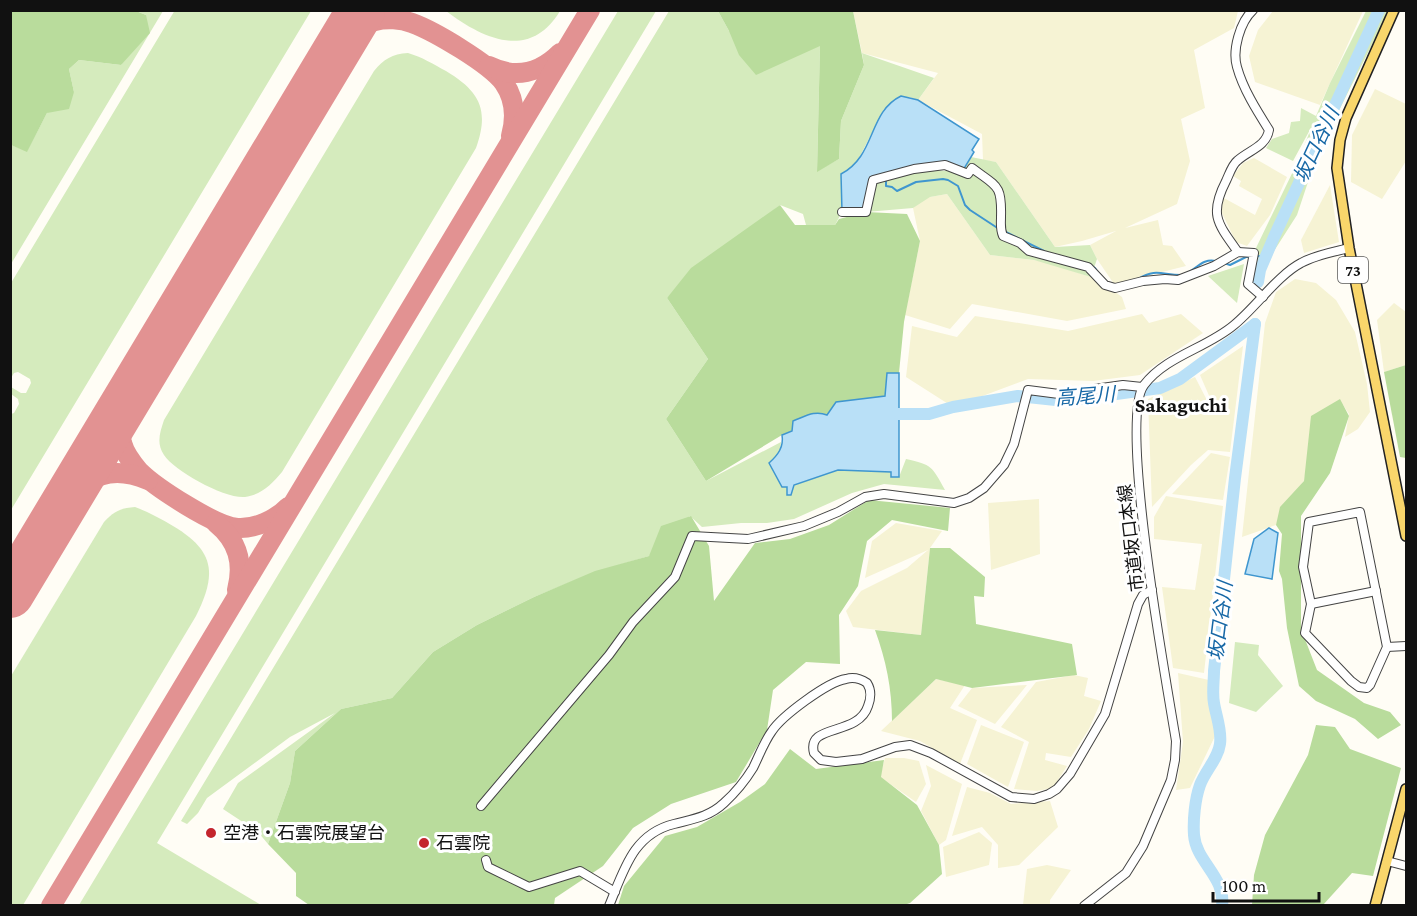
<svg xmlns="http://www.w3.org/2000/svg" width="1417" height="916" font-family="'Crimson Pro','Noto Sans JP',serif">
  <rect width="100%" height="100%" fill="#fffdf5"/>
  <!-- farmland -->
  <g fill="#f6f3d4">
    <path d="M 853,11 L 1238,11 L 1234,28 L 1194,50 L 1205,108 L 1181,119 L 1190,161 L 1177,204 L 1125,228 L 1158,220 L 1163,245 L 1172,246 L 1186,266 L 1114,284 L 1097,259 L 1090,245 L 1116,231 L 1082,241 L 1055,247 L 996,162 L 983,160 L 982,134 L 918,100 L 938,73 L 862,53 Z"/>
    <path d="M 1273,11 L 1363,11 L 1320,105 L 1255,82 L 1249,56 L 1258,30 Z"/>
    <path d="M 1375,89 L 1406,104 L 1406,161 L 1382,199 L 1351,182 L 1352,135 Z"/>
    <path d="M 1254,158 L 1287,177 L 1270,215 L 1247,246 L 1236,242 L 1220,209 L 1222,197 L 1255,215 L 1262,199 L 1239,186 L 1241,181 L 1233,176 L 1243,163 Z"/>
    <path d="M 1330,185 L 1339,242 L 1304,253 L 1301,240 Z"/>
    <path d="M 947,194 L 990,255 L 1042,261 L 1097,279 L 1122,297 L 1126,309 L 1067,321 L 972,304 L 950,329 L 905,315 L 920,241 L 913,208 L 924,198 Z"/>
    <path d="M 1295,279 L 1316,283 L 1336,300 L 1355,332 L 1367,384 L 1370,412 L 1358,429 L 1345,437 L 1349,414 L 1343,405 L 1316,413 L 1304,481 L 1291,497 L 1276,525 L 1242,537 L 1265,323 L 1276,292 Z"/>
    <path d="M 1394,303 L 1406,312 L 1406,365 L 1384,372 L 1377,320 Z"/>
    <path d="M 1142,314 L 1149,323 L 1181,314 L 1203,333 L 1140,375 L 1093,381 L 1028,379 L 953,407 L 906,377 L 912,326 L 957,337 L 975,316 L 1068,331 Z"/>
    <path d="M 1243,346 L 1230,452 L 1208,450 L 1191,465 L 1152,507 L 1148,399 L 1195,377 L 1211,408 L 1207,415 L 1214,407 L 1200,375 Z"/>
    <path d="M 1211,453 L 1230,457 L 1223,500 L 1172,494 Z"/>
    <path d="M 1166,496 L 1223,506 L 1204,673 L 1173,668 L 1162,587 L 1195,590 L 1202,544 L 1154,539 L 1154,517 Z"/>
    <path d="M 1039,499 L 1040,554 L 991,570 L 988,503 Z"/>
    <path d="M 896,523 L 942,531 L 930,548 L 921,635 L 853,627 L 846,611 L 861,591 L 907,568 L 928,550 L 865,578 L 872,541 Z"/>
    <path d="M 1178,673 L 1209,680 L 1216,734 L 1190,788 L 1176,790 L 1183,742 Z"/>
    <path d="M 1074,675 L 1088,678 L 1084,696 L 1101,701 L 1089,729 L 1071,757 L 1046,753 L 1045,760 L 1067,766 L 1053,788 L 1037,791 L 1014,789 L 1029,742 L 1001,727 L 1036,682 Z"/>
    <path d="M 936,679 L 965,685 L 950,708 L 977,720 L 960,764 L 920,741 L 881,731 Z"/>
    <path d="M 1027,685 L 995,724 L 958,706 L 972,688 Z"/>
    <path d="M 981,725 L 1024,742 L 1008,787 L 967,764 Z"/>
    <path d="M 885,758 L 904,758 L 919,761 L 926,784 L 916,802 L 880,777 Z"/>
    <path d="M 926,765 L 962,784 L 946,840 L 939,845 L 921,811 L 931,786 Z"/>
    <path d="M 967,787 L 990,793 L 1011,804 L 1050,801 L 1058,827 L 1019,865 L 998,868 L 998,845 L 982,827 L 952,836 Z"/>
    <path d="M 979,832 L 992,843 L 989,865 L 946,877 L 943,847 Z"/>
    <path d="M 1047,865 L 1071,870 L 1050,900 L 1050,905 L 1023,905 L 1027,869 Z"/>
  </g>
  <!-- green -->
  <g fill="#d5ebbd">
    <path d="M 175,10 L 311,11 L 11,510 L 11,414 L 14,413 L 19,404 L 18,399 L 11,394 L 11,387 L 21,393 L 26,393 L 31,383 L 30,379 L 18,372 L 14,373 L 11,378 L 11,283 Z"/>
    <path d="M 136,11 L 163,11 L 11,264 L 11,145 L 27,151 L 47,113 L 74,92 L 69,69 L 79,60 L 121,65 L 146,15 Z"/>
    <path d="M 446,11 L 560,11 C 530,61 483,39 446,11 Z"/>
    <path d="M 618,11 L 656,11 L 157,843 L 261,905 L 79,905 Z"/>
    <path d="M 669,11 L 718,11 L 729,31 L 820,46 L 817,171 L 839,159 L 841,121 L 864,65 L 862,53 L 934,78 L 918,100 L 909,97 L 884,109 L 856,164 L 841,174 L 842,212 L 835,225 L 806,225 L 803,214 L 780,205 L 667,298 L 708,359 L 666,419 L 706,481 L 781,442 L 780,452 L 777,456 L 787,486 L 787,495 L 791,495 L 794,485 L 838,470 L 891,472 L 899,477 L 906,459 C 932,465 932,466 945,490 L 884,484 L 852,493 L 794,519 L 767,523 L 741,523 L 702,527 L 690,516 L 649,556 L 595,572 L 534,597 L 477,625 L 433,652 L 392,698 L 341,709 L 295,751 L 290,783 L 268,844 L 258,832 L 223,809 L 238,783 L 335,713 L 290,737 L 207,798 L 198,813 L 187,824 L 181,821 Z"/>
    <path d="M 1366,11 L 1389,11 L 1332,124 L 1313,167 L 1297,215 L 1274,251 L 1261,279 L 1252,279 L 1256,248 L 1298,161 L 1312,126 L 1293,161 L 1266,148 L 1272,139 L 1289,133 L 1291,122 L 1300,121 L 1301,108 L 1316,116 L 1330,83 Z"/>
    <path d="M 408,53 C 422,57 433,64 446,71 C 479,91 490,109 476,148 L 282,472 C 272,484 261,495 245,497 C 225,499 174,471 164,455 C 156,443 160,432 164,420 L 374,71 C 384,59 392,54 408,53 Z"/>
    <path d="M 971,157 L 996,162 L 1055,247 L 1090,245 L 1097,259 L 1091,277 L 1034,260 L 990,255 L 947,194 L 930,197 L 913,208 L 866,212 L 877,179 L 914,169 L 962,172 Z"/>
    <path d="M 1244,264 L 1237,303 L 1208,276 Z"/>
    <path d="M 135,507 C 149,512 161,519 173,526 C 215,551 217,574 196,616 L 23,905 L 11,905 L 11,676 L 104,522 C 114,511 121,508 135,507 Z"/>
    <path d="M 1235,642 L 1259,645 L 1258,655 L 1283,686 L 1256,712 L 1229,703 Z"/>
  </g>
  <!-- forest -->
  <g fill="#b9dc9c">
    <path d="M 10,11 L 136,11 L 146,15 L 150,33 L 121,65 L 79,60 L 69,69 L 74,92 L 69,109 L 47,113 L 27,152 L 11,145 Z"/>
    <path d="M 718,11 L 853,11 L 864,65 L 841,121 L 839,159 L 817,172 L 820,46 L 756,75 L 739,55 L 729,31 Z"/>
    <path d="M 780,205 L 795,225 L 835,225 L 839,219 L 866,212 L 907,214 L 920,241 L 904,322 L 899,373 L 887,373 L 885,396 L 836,402 L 827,415 L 782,435 L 706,481 L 666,419 L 708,359 L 667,298 L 691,268 Z"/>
    <path d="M 1406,365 L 1406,458 L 1400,457 L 1384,372 Z"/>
    <path d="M 1340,399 L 1349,416 L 1330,473 L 1301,516 L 1301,629 L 1317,670 L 1364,703 L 1390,712 L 1401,725 L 1378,739 L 1355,719 L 1316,701 L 1299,686 L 1287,628 L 1282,579 L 1279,571 L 1282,534 L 1276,525 L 1280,507 L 1304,481 L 1311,416 Z"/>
    <path d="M 869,500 L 950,508 L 948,531 L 892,520 L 867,541 L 858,586 L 839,615 L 840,664 L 806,662 L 773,690 L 767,730 L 736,782 L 671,804 L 633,828 L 603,866 L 555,898 L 554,905 L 309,905 L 296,896 L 296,873 L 268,844 L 290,783 L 295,751 L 341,709 L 392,698 L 433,652 L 477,625 L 534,597 L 595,571 L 649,556 L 661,526 L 691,516 L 709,546 L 714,601 L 755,543 L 790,539 L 829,525 Z"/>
    <path d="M 930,548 L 950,548 L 985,577 L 984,597 L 974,596 L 976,624 L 1072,644 L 1077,675 L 972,688 L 936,679 L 892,721 C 892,689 886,660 875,630 L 921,635 Z"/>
    <path d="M 1316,725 L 1335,727 L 1350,749 L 1401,768 L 1373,876 L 1352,873 L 1323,905 L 1252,905 L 1254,875 L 1265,835 L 1308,755 Z"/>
    <path d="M 790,749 L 816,769 L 884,760 L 881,777 L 917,805 L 939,845 L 942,874 L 910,903 L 904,905 L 618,905 L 624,886 L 665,836 L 697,827 L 740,802 L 765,784 Z"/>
  </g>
  <!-- water -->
  <g fill="#b9e0f7" stroke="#3f96cf" stroke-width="1.5">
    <path d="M 901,96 L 918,100 L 979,139 L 972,150 L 974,152 L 962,172 L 945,165 L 873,180 L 866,212 L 842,212 L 841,174 C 876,156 868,112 901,96 Z"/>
    <path d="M 887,373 L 899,373 L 899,477 L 891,477 L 891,472 L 838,470 L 794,485 L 791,495 L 787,495 L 787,487 L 782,487 L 769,463 C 778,455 784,447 782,435 L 792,431 L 793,421 C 806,416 815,410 827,415 L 836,402 L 885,396 Z"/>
    <path d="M 1269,528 L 1278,533 L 1272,579 L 1245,574 L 1254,539 Z"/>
  </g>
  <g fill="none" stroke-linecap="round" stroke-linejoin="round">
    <!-- stream -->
    <g stroke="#3f96cf" stroke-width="2">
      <path d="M 886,180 L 886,186 L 892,187 L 897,191 L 916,182 L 943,179 L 948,180 L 958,186 L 965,205 L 970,210 L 999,229"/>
      <path d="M 1004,231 L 1044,251"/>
      <path d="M 1224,263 L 1230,265 L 1246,257 L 1262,256 L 1288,205"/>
      <path d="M 1090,265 L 1095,268 L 1100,276"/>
      <path d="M 1189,272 C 1198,267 1204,258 1216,261"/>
      <path d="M 1138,279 C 1156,268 1162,275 1181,275"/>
    </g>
    <!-- river -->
    <g stroke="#b9e0f7" stroke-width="12">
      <path d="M 1258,282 L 1260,270 L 1274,237 L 1379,10"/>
      <path d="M 898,414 L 929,414 L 953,407 L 1018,396 L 1065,401 L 1160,388 L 1180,379 L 1255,324"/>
      <path d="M 1222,906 C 1226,877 1196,862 1194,835 C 1193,820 1195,799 1200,785 C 1205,771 1218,759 1220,744 C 1222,730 1216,716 1214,703 C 1212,693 1214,681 1214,671 L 1235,478 L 1255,324"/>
    </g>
    <!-- taxiway -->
    <g stroke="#e29292" stroke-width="20">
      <path d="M 339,48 C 350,36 359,25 375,21 C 386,18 401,19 412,23 C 434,31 490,64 504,83 C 515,99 516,118 511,136"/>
      <path d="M 489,66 C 515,79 540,73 560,53"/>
      <path d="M 131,394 C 125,410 118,426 122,443 C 125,454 132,463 139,471 C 155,487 216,527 238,528 C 255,529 277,519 288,507"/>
      <path d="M 64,505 C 89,476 110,464 148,480"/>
      <path d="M 216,523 C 238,541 244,563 237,590"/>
      <path d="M 51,906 L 590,10"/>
    </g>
    <!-- runway -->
    <path stroke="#e29292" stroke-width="48" d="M 10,594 L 361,10"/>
    <!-- minor casing -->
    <g stroke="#444" stroke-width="10">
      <g id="minor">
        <path d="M 842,212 L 866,212 L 873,180 L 914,169 L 945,165 L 968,174 L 972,168 C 997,187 1002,184 1001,217 C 1001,224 1000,229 1003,236 L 1020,243 L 1029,251 L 1088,267 L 1105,285 L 1115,288 L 1143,281 L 1165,279 L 1178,280 L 1214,266 L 1238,252 L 1254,253 L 1248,284 L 1263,297"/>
        <path d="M 1238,252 C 1217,223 1209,214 1226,181 C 1229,175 1232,165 1237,161 C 1249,150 1266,147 1269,130 C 1257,111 1243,89 1237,67 C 1232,50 1240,22 1253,10"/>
        <path d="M 1360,512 L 1387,647 L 1370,685 L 1367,688 L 1359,687 L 1351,681 L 1305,633 L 1311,604 L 1303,567 L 1309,522 Z"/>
        <path d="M 1311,604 L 1376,591"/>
        <path d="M 1387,647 L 1406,646"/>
        <path d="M 481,806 L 609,655 L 633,622 L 675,577 L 692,536 L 748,539 L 804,526 L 838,512 L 865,497 L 884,494 L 954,503 L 969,498 L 984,488 L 1004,465 L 1014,444 L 1028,390 L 1059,394 L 1123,385 L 1142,387"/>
        <path d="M 486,860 L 488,867 L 529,887 L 580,871 L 615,892"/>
        <path d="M 1387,861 L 1406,866"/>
        <path d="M 609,906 C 624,870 633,834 674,824 C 693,819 709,817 724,803 C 735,793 745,781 753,768 C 759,756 764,742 772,731 C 782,716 827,682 846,679 C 853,677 861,679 867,683 C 872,691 871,698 868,706 C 858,737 806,723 814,753 L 821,760 L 836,762 L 862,759 L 895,747 L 910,745 L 931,753 L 1011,797 L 1034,799 L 1049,794 L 1057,789 L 1070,774 L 1105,714 L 1138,604 L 1143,595 L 1152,590"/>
        <path d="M 1084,906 L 1126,873 L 1143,846 L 1171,780 L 1175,760 L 1176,741 C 1167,685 1118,420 1144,385 C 1166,356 1207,348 1234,325 C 1256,307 1278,275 1301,263 C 1315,255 1333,252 1349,248"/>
      </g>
    </g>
    <!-- major casing -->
    <g stroke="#222" stroke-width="12">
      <g id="major">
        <path d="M 1394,10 L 1346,118 L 1340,140 L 1337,168 L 1349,248 L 1406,536"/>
        <path d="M 1375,906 L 1406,789"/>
      </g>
    </g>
    <!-- minor -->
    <use href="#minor" stroke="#fff" stroke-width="8"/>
    <!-- major -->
    <use href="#major" stroke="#f9d66b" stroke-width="9"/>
  </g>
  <!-- markers -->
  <g fill="#c4262e" stroke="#fff" stroke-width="2">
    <circle cx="211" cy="833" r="6"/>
    <circle cx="424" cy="843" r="6"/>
  </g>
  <g text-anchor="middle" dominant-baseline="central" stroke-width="6" stroke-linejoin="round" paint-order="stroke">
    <!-- shield labels -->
    <rect fill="#fff" stroke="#585858" stroke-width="1.5" x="1338" y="257" width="30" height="26" rx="4.5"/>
    <g font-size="16" font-weight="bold" fill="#111">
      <text x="1353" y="270">73</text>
    </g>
    <!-- street labels -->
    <g font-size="18" fill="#111" stroke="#fff">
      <text transform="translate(1131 538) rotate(-97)">市道坂口本線</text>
    </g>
    <!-- poi labels -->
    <g font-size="18" fill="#111" stroke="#fff" text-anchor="start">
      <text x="223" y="833">空港・石雲院展望台</text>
      <text x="436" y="843">石雲院</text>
    </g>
    <!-- water labels -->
    <g font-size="20" font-style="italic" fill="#1768a6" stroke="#fff">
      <text transform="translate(1316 145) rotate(-65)">坂口谷川</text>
      <text transform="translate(1085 396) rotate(-4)">高尾川</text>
      <text transform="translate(1220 621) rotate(-83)">坂口谷川</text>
    </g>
    <!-- quarter labels -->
    <g font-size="21" font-weight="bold" fill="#111" stroke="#fff">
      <text x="1181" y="405">Sakaguchi</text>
    </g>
  </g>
  <!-- border -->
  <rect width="1417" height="916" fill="none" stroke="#111111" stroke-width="24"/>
  <!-- scale -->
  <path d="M1213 892v9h106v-9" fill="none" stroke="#111111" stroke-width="3"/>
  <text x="1222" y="892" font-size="18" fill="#111111" stroke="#ffffff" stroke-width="4.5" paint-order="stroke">100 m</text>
</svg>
